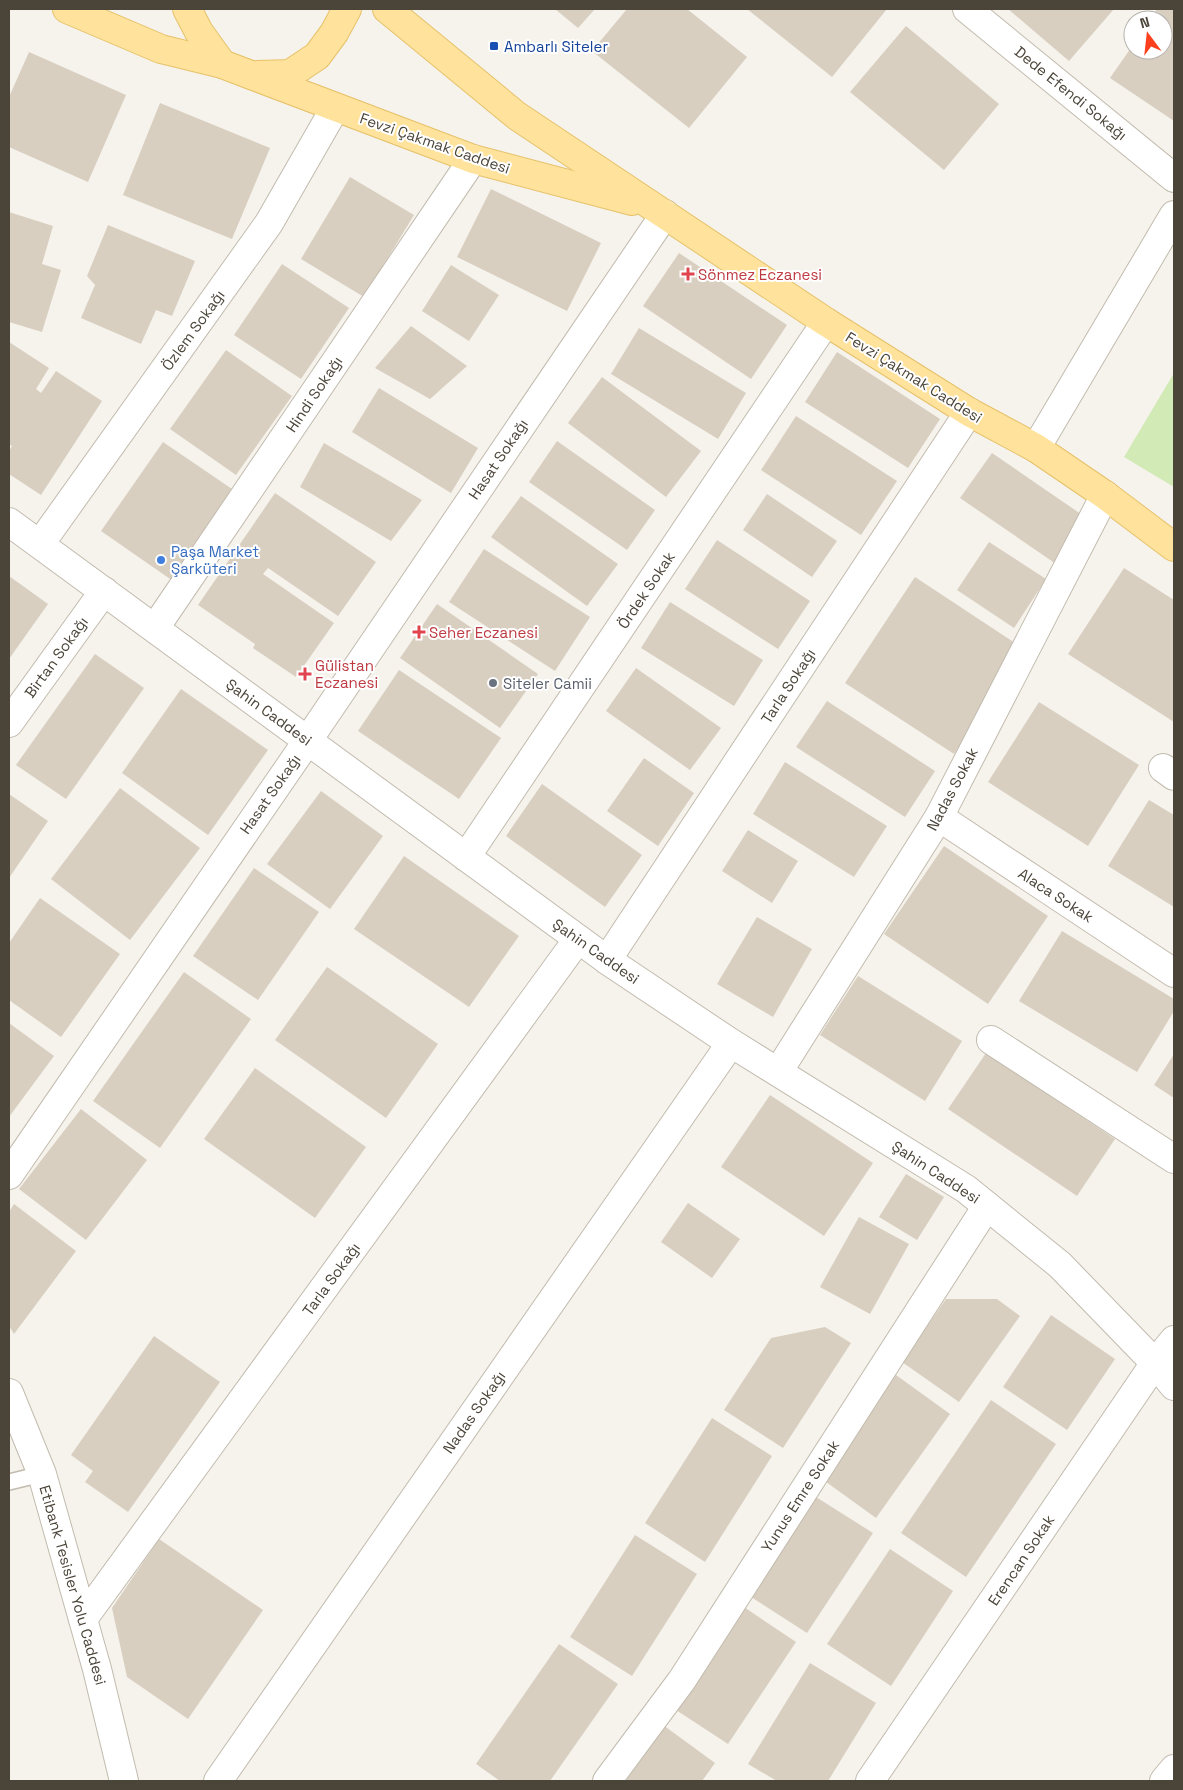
<svg xmlns="http://www.w3.org/2000/svg" width="1183" height="1790" font-family="'Space Grotesk',sans-serif">
  <rect width="100%" height="100%" fill="#f6f3ec"/>
  <!-- park -->
  <path fill="#d2eab5" d="M 1174,373 L 1174,487 L 1124,457 Z"/>
  <!-- building -->
  <g fill="#d8cfc1">
    <path d="M 555,9 L 595,9 L 578,28 Z"/>
    <path d="M 627,9 L 687,9 L 747,57 L 689,128 L 592,51 Z"/>
    <path d="M 747,9 L 887,9 L 832,77 Z"/>
    <path d="M 1008,9 L 1114,9 L 1069,61 Z"/>
    <path d="M 1157,9 L 1174,9 L 1174,121 L 1110,78 L 1133,45 L 1133,50 L 1163,50 L 1163,20 L 1150,20 Z"/>
    <path d="M 906,26 L 999,104 L 944,170 L 850,92 Z"/>
    <path d="M 29,52 L 126,95 L 88,182 L 9,147 L 9,97 Z"/>
    <path d="M 160,103 L 270,148 L 232,239 L 123,195 Z"/>
    <path d="M 350,177 L 414,215 L 364,297 L 301,259 Z"/>
    <path d="M 491,189 L 601,243 L 567,311 L 457,257 Z"/>
    <path d="M 9,212 L 53,226 L 42,264 L 61,270 L 42,332 L 9,322 Z"/>
    <path d="M 108,225 L 195,261 L 172,316 L 156,310 L 141,344 L 81,318 L 95,285 L 87,276 Z"/>
    <path d="M 679,253 L 787,325 L 751,379 L 643,306 Z"/>
    <path d="M 282,264 L 349,308 L 301,379 L 234,335 Z"/>
    <path d="M 451,265 L 499,295 L 469,341 L 422,311 Z"/>
    <path d="M 411,326 L 467,366 L 430,399 L 375,368 Z"/>
    <path d="M 639,328 L 746,393 L 718,439 L 611,374 Z"/>
    <path d="M 9,342 L 49,368 L 36,389 L 41,393 L 56,371 L 102,401 L 41,495 L 9,474 L 9,451 L 12,446 L 9,444 Z"/>
    <path d="M 226,350 L 292,396 L 236,475 L 170,429 Z"/>
    <path d="M 837,352 L 940,419 L 908,468 L 805,402 Z"/>
    <path d="M 602,377 L 701,451 L 666,497 L 568,423 Z"/>
    <path d="M 379,388 L 478,448 L 451,493 L 352,432 Z"/>
    <path d="M 796,416 L 897,481 L 861,535 L 761,470 Z"/>
    <path d="M 557,441 L 655,510 L 627,550 L 529,482 Z"/>
    <path d="M 163,442 L 235,491 L 173,581 L 101,531 Z"/>
    <path d="M 324,443 L 422,500 L 391,541 L 300,487 Z"/>
    <path d="M 992,453 L 1091,521 L 1059,566 L 960,498 Z"/>
    <path d="M 275,493 L 376,562 L 338,616 L 268,568 L 263,574 L 334,623 L 296,677 L 253,648 L 255,644 L 198,605 Z"/>
    <path d="M 767,494 L 837,541 L 812,577 L 743,530 Z"/>
    <path d="M 521,496 L 618,564 L 587,606 L 491,537 Z"/>
    <path d="M 717,540 L 810,601 L 778,649 L 685,589 Z"/>
    <path d="M 989,542 L 1046,579 L 1014,628 L 957,590 Z"/>
    <path d="M 484,549 L 590,617 L 555,671 L 449,602 Z"/>
    <path d="M 1124,568 L 1174,600 L 1174,722 L 1068,654 Z"/>
    <path d="M 9,576 L 48,604 L 9,659 Z"/>
    <path d="M 915,577 L 1024,649 L 954,754 L 845,683 Z"/>
    <path d="M 670,602 L 763,660 L 734,706 L 641,648 Z"/>
    <path d="M 437,604 L 538,674 L 500,728 L 400,658 Z"/>
    <path d="M 95,654 L 144,688 L 66,799 L 16,765 Z"/>
    <path d="M 636,668 L 721,728 L 690,770 L 606,711 Z"/>
    <path d="M 399,670 L 501,738 L 459,799 L 358,731 Z"/>
    <path d="M 181,689 L 268,750 L 208,835 L 122,773 Z"/>
    <path d="M 827,701 L 935,771 L 905,817 L 796,747 Z"/>
    <path d="M 1039,702 L 1139,765 L 1088,846 L 988,782 Z"/>
    <path d="M 644,758 L 694,793 L 658,846 L 607,811 Z"/>
    <path d="M 785,762 L 887,826 L 854,877 L 753,814 Z"/>
    <path d="M 542,784 L 642,855 L 605,907 L 506,836 Z"/>
    <path d="M 120,788 L 200,848 L 130,940 L 51,879 Z"/>
    <path d="M 321,791 L 383,836 L 330,909 L 267,864 Z"/>
    <path d="M 9,794 L 48,821 L 9,878 Z"/>
    <path d="M 1149,800 L 1174,815 L 1174,907 L 1108,866 Z"/>
    <path d="M 748,830 L 798,861 L 772,903 L 722,871 Z"/>
    <path d="M 944,846 L 1048,916 L 988,1004 L 884,934 Z"/>
    <path d="M 404,856 L 519,936 L 469,1007 L 354,929 Z"/>
    <path d="M 254,868 L 319,912 L 258,1000 L 193,956 Z"/>
    <path d="M 40,898 L 120,954 L 61,1037 L 9,1000 L 9,943 Z"/>
    <path d="M 757,917 L 812,949 L 773,1017 L 717,984 Z"/>
    <path d="M 1062,931 L 1174,999 L 1174,1011 L 1137,1072 L 1019,1001 Z"/>
    <path d="M 327,967 L 438,1044 L 386,1118 L 275,1040 Z"/>
    <path d="M 184,972 L 251,1019 L 160,1148 L 93,1101 Z"/>
    <path d="M 858,976 L 962,1041 L 925,1101 L 820,1035 Z"/>
    <path d="M 9,1023 L 54,1056 L 9,1117 Z"/>
    <path d="M 986,1053 L 1115,1139 L 1077,1196 L 948,1109 Z"/>
    <path d="M 1174,1054 L 1174,1098 L 1154,1085 Z"/>
    <path d="M 255,1068 L 366,1147 L 315,1218 L 204,1139 Z"/>
    <path d="M 770,1095 L 873,1163 L 824,1236 L 721,1167 Z"/>
    <path d="M 81,1109 L 147,1160 L 86,1240 L 19,1189 Z"/>
    <path d="M 906,1174 L 944,1197 L 917,1240 L 879,1217 Z"/>
    <path d="M 688,1203 L 740,1239 L 712,1278 L 661,1242 Z"/>
    <path d="M 14,1204 L 76,1251 L 14,1334 L 9,1326 L 9,1212 Z"/>
    <path d="M 859,1217 L 909,1244 L 870,1314 L 820,1287 Z"/>
    <path d="M 946,1299 L 997,1299 L 1020,1316 L 959,1402 L 902,1362 Z"/>
    <path d="M 1051,1315 L 1115,1359 L 1067,1430 L 1003,1387 Z"/>
    <path d="M 825,1327 L 851,1343 L 783,1448 L 724,1410 L 771,1338 Z"/>
    <path d="M 154,1336 L 220,1382 L 128,1512 L 85,1482 L 93,1471 L 71,1455 Z"/>
    <path d="M 896,1375 L 950,1414 L 876,1518 L 822,1479 Z"/>
    <path d="M 991,1400 L 1056,1444 L 966,1577 L 901,1533 Z"/>
    <path d="M 712,1418 L 772,1456 L 705,1562 L 645,1523 Z"/>
    <path d="M 816,1497 L 873,1533 L 807,1633 L 751,1597 Z"/>
    <path d="M 635,1535 L 697,1574 L 632,1676 L 570,1637 Z"/>
    <path d="M 159,1539 L 263,1610 L 188,1719 L 127,1677 L 112,1608 Z"/>
    <path d="M 890,1549 L 953,1591 L 891,1686 L 827,1644 Z"/>
    <path d="M 741,1605 L 796,1642 L 728,1744 L 673,1708 Z"/>
    <path d="M 559,1644 L 618,1684 L 550,1781 L 500,1781 L 476,1764 Z"/>
    <path d="M 810,1663 L 876,1703 L 828,1781 L 777,1781 L 748,1764 Z"/>
    <path d="M 663,1725 L 715,1763 L 702,1781 L 622,1781 Z"/>
  </g>
  <g fill="none" stroke-linecap="round" stroke-linejoin="round">
    <!-- service casing -->
    <g stroke="#c2bbae" stroke-width="18">
      <path id="service" d="M 9,1482 L 42,1474"/>
    </g>
    <!-- minor casing -->
    <g stroke="#c2bbae" stroke-width="30">
      <g id="minor">
        <path d="M 967,9 L 1174,178"/>
        <path d="M 1036,448 L 1174,215"/>
        <path d="M 9,522 L 607,960 L 731,1043 L 966,1189 L 1060,1265 L 1155,1363 L 1174,1386"/>
        <path d="M 40,544 L 269,223 L 335,108"/>
        <path d="M 155,628 L 473,159"/>
        <path d="M 9,723 L 104,591"/>
        <path d="M 1163,768 L 1174,776"/>
        <path d="M 939,817 L 1174,973"/>
        <path d="M 466,857 L 826,322"/>
        <path d="M 607,960 L 969,412"/>
        <path d="M 991,1040 L 1174,1159"/>
        <path d="M 778,1072 L 939,817 L 1105,495"/>
        <path d="M 9,1175 L 308,740 L 665,214"/>
        <path d="M 83,1619 L 578,939"/>
        <path d="M 218,1781 L 731,1043"/>
        <path d="M 607,1781 L 682,1680 L 987,1206"/>
        <path d="M 870,1781 L 1155,1363 L 1174,1340"/>
        <path d="M 1164,1781 L 1174,1769"/>
      </g>
    </g>
    <!-- tertiary casing -->
    <g stroke="#c2bbae" stroke-width="30">
      <path id="tertiary" d="M 9,1393 L 42,1474 L 97,1669 L 124,1781"/>
    </g>
    <!-- primary casing -->
    <g stroke="#e6c16a" stroke-width="30">
      <g id="primary">
        <path d="M 67,9 L 161,49 L 222,64 L 473,159 L 632,201"/>
        <path d="M 187,9 L 199,32 L 222,64"/>
        <path d="M 387,9 L 517,116 L 826,322 L 969,412 L 1036,448 L 1105,495 L 1174,547"/>
        <path d="M 258,75 L 290,74 L 317,56 L 334,33 L 347,9"/>
      </g>
    </g>
    <!-- service -->
    <use href="#service" stroke="#fff" stroke-width="15"/>
    <!-- minor -->
    <use href="#minor" stroke="#fff" stroke-width="28"/>
    <!-- tertiary -->
    <use href="#tertiary" stroke="#fff" stroke-width="28"/>
    <!-- primary -->
    <use href="#primary" stroke="#ffe39c" stroke-width="28"/>
  </g>
  <!-- markers -->
  <rect fill="#1a4fb4" stroke="#fff" stroke-width="2" x="489" y="41" width="10" height="10" rx="2.5"/>
  <g fill="#e0444e" stroke="#fff" stroke-width="2">
    <path d="M685.5 266.5h5v5h5v5h-5v5h-5v-5h-5v-5h5z"/>
    <path d="M416.5 624.5h5v5h5v5h-5v5h-5v-5h-5v-5h5z"/>
    <path d="M302.5 666.5h5v5h5v5h-5v5h-5v-5h-5v-5h5z"/>
  </g>
  <circle fill="#3f7fe0" stroke="#fff" stroke-width="2" cx="161" cy="560" r="5"/>
  <circle fill="#6b7280" stroke="#fff" stroke-width="2" cx="493" cy="683" r="5"/>
  <g text-anchor="middle" dominant-baseline="central" stroke-width="4" stroke-linejoin="round" paint-order="stroke">
    <!-- transit labels -->
    <g font-size="15" fill="#164399" stroke="#fff" text-anchor="start">
      <text x="504" y="46">Ambarlı Siteler</text>
    </g>
    <!-- street labels -->
    <g font-size="15" fill="#4b4439" stroke="#fff">
      <text transform="translate(1071 93) rotate(39)">Dede Efendi Sokağı</text>
      <text transform="translate(435 143) rotate(19)">Fevzi Çakmak Caddesi</text>
      <text transform="translate(193 330) rotate(-54)">Özlem Sokağı</text>
      <text transform="translate(914 377) rotate(32)">Fevzi Çakmak Caddesi</text>
      <text transform="translate(314 394) rotate(-56)">Hindi Sokağı</text>
      <text transform="translate(498 459) rotate(-56)">Hasat Sokağı</text>
      <text transform="translate(646 590) rotate(-56)">Ördek Sokak</text>
      <text transform="translate(56 657) rotate(-54)">Birtan Sokağı</text>
      <text transform="translate(788 686) rotate(-57)">Tarla Sokağı</text>
      <text transform="translate(269 712) rotate(36)">Şahin Caddesi</text>
      <text transform="translate(952 789) rotate(-62)">Nadas Sokak</text>
      <text transform="translate(270 794) rotate(-55)">Hasat Sokağı</text>
      <text transform="translate(1056 895) rotate(33)">Alaca Sokak</text>
      <text transform="translate(596 951) rotate(35)">Şahin Caddesi</text>
      <text transform="translate(936 1172) rotate(33)">Şahin Caddesi</text>
      <text transform="translate(331 1279) rotate(-54)">Tarla Sokağı</text>
      <text transform="translate(474 1412) rotate(-55)">Nadas Sokağı</text>
      <text transform="translate(800 1496) rotate(-57)">Yunus Emre Sokak</text>
      <text transform="translate(1021 1560) rotate(-56)">Erencan Sokak</text>
      <text transform="translate(73 1585) rotate(74)">Etibank Tesisler Yolu Caddesi</text>
    </g>
    <!-- health labels -->
    <g font-size="15" fill="#be3a42" stroke="#fff" text-anchor="start">
      <text x="698" y="274">Sönmez Eczanesi</text>
      <text x="429" y="632">Seher Eczanesi</text>
      <text x="315" y="665">Gülistan<tspan x="315" dy="17">Eczanesi</tspan></text>
    </g>
    <!-- shop labels -->
    <g font-size="15" fill="#366cbe" stroke="#fff" text-anchor="start">
      <text x="171" y="551">Paşa Market<tspan x="171" dy="17">Şarküteri</tspan></text>
    </g>
    <!-- worship labels -->
    <g font-size="15" fill="#5b616d" stroke="#fff" text-anchor="start">
      <text x="503" y="683">Siteler Camii</text>
    </g>
  </g>
  <!-- border -->
  <rect width="1183" height="1790" fill="none" stroke="#4b4439" stroke-width="20"/>
  <!-- north arrow -->
  <g transform="translate(1148 35) rotate(345)"><circle r="24" fill="#ffffff" stroke="#b7b4b0"/>
  <path d="M0-4L9 19L0 12L-9 19Z" fill="#fc3f1d"/>
  <text y="-8" font-size="14" font-weight="bold" text-anchor="middle" fill="#4b4439">N</text>
  </g>
</svg>
